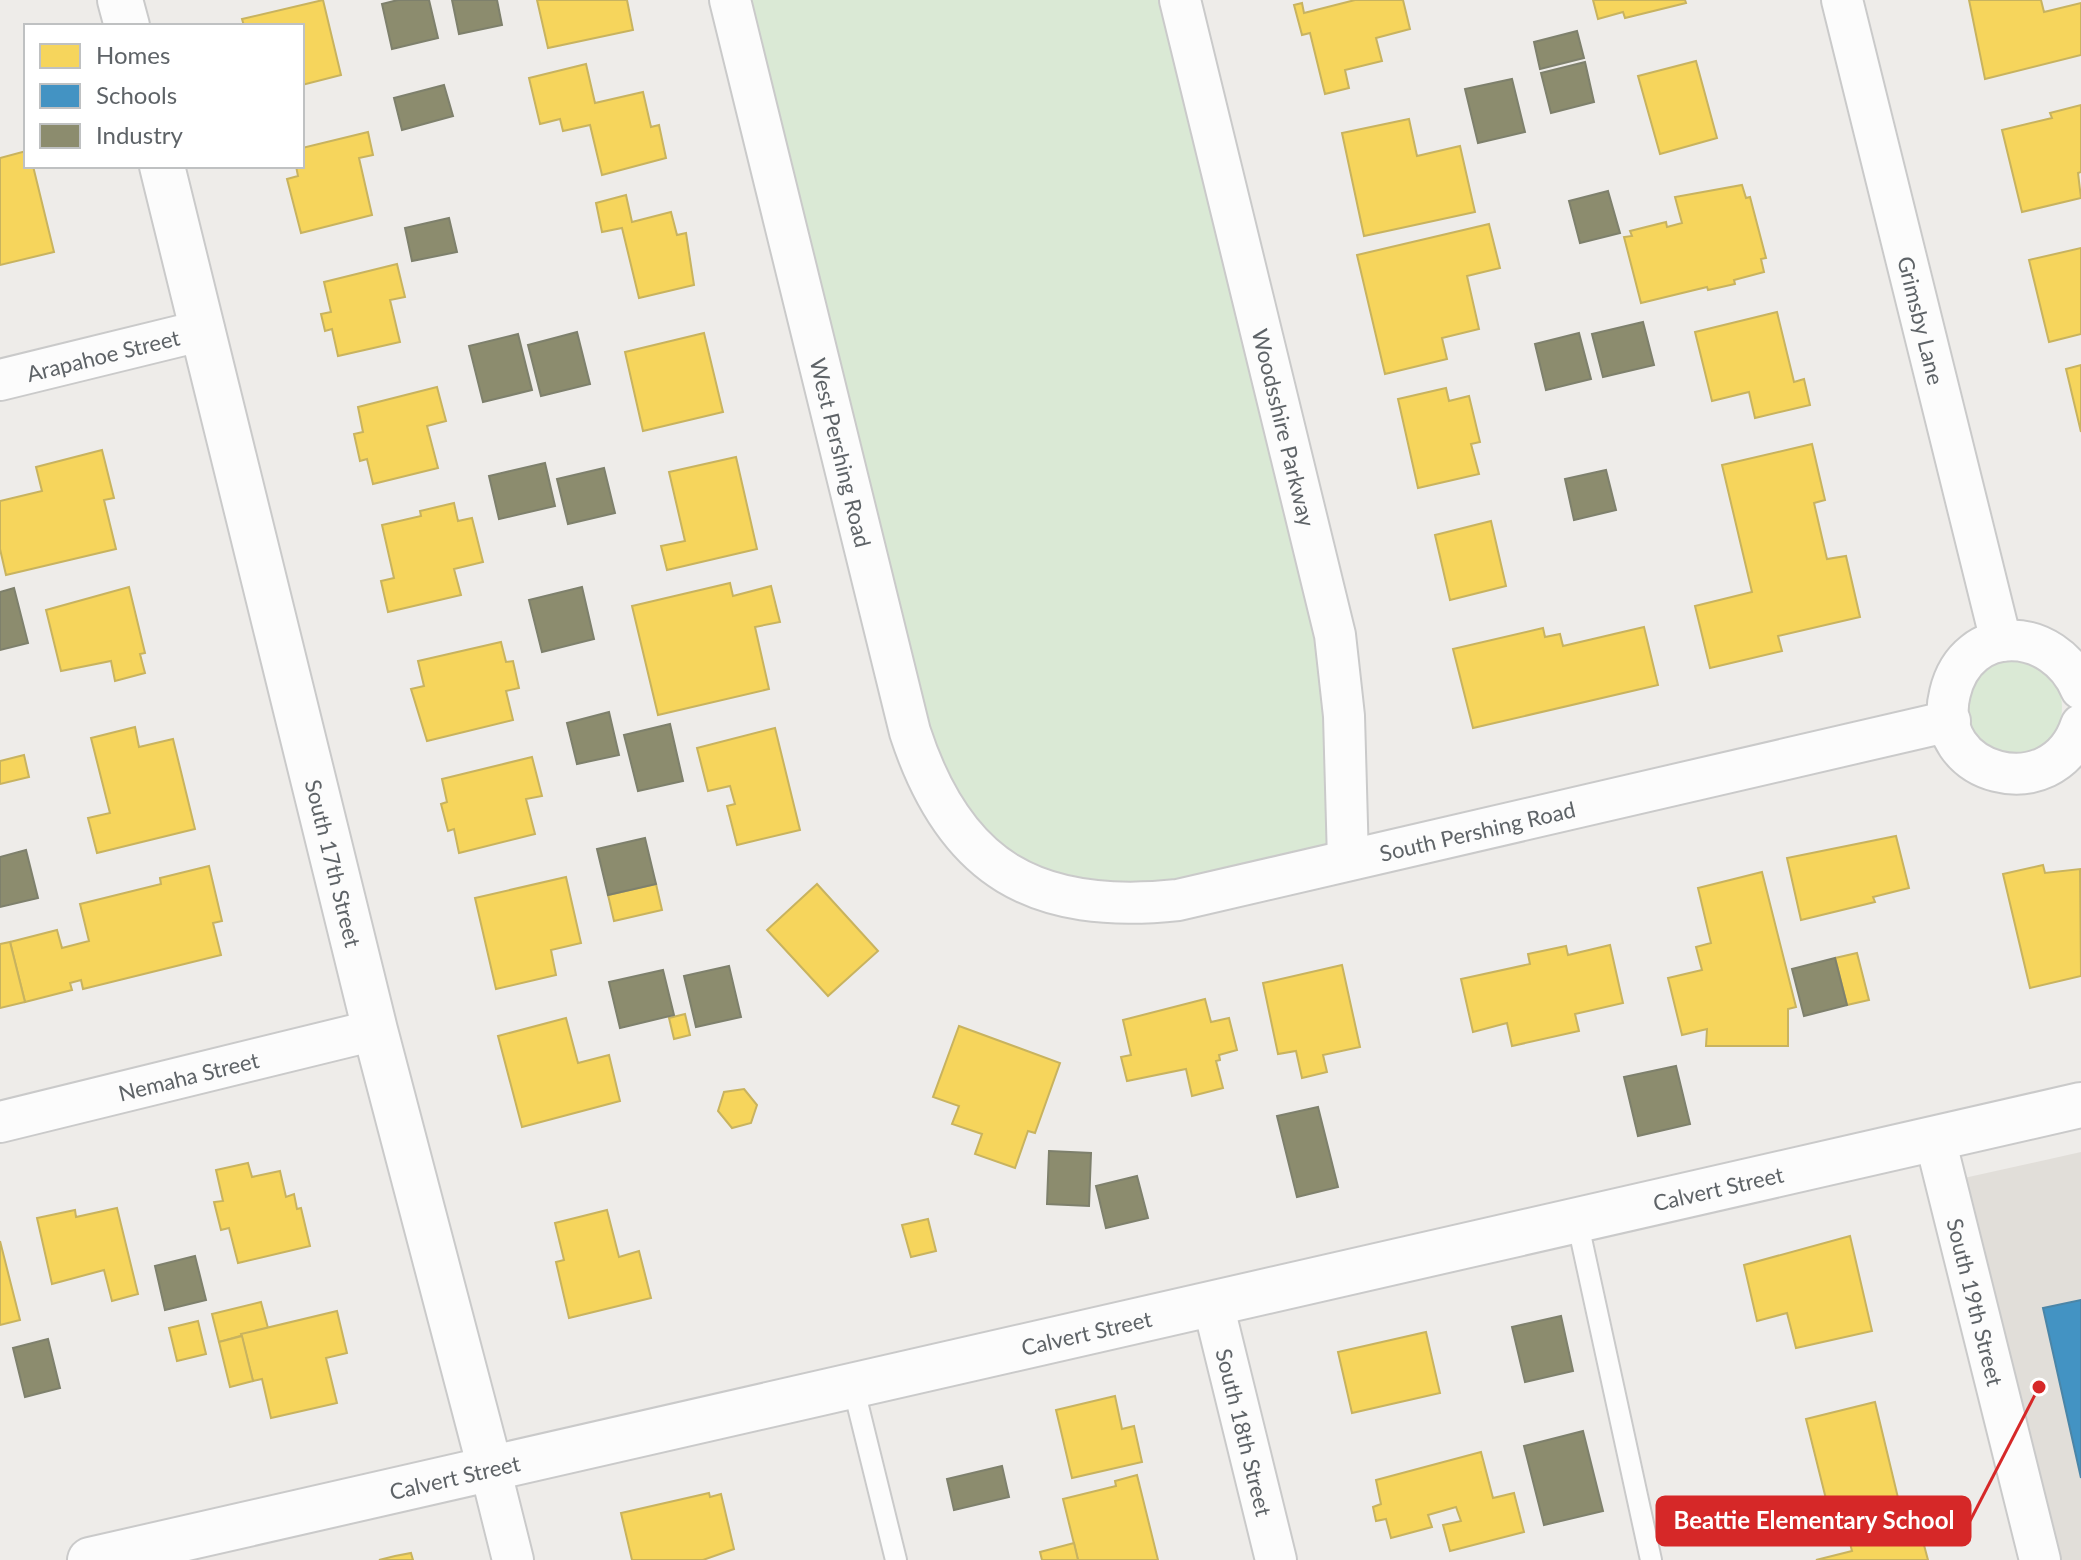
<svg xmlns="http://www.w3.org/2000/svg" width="2081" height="1560" font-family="Lato,sans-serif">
  <rect width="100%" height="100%" fill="#eeece9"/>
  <!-- education -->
  <path fill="#e1ded9" d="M 2081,1152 L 2081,1560 L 2040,1560 L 1946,1182 Z"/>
  <!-- green -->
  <g fill="#dae9d5">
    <path d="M 730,0 L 1180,0 L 1335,635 L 1348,860 L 1088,902 L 942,811 Z"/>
    <circle cx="2014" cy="707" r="48"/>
  </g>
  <!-- homes -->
  <g fill="#f6d55c" stroke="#c8b35f" stroke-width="2">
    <path d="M 323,0 L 341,75 L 302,85 L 302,26 L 244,26 L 242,19 Z"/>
    <path d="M 537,0 L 627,0 L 633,30 L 548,48 Z"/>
    <path d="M 1355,0 L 1403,0 L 1410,29 L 1376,38 L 1382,61 L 1345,70 L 1349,88 L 1325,94 L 1310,33 L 1302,35 L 1294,5 L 1302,3 L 1304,13 Z"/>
    <path d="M 1593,0 L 1685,0 L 1686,3 L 1625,18 L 1623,12 L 1598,19 Z"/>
    <path d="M 1969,0 L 2041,0 L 2044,12 L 2081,3 L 2081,55 L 1985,79 Z"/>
    <path d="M 1696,61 L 1717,138 L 1660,154 L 1638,76 Z"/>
    <path d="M 586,64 L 595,103 L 643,92 L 651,127 L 659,125 L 666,158 L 602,175 L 590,125 L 563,131 L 560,119 L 540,124 L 529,78 Z"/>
    <path d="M 2081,105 L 2081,172 L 2078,173 L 2081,198 L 2022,212 L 2002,130 L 2052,118 L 2050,113 Z"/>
    <path d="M 1409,119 L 1417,156 L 1460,146 L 1475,212 L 1364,236 L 1342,133 Z"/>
    <path d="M 368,132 L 373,155 L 359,158 L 372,215 L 301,233 L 287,179 L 298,176 L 296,166 L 302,166 L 302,148 Z"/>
    <path d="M 26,151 L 26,166 L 33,166 L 54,252 L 0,265 L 0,158 Z"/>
    <path d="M 1742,185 L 1746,198 L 1750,197 L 1766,258 L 1761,259 L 1764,272 L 1734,280 L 1735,284 L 1708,290 L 1707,287 L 1641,303 L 1624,237 L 1632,236 L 1630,231 L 1666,222 L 1667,227 L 1682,223 L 1675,197 Z"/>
    <path d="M 626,195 L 632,222 L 671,212 L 677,235 L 686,233 L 694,285 L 639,298 L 622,228 L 602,232 L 596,203 Z"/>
    <path d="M 1489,224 L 1500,268 L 1467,276 L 1479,329 L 1442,338 L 1447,359 L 1385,374 L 1357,255 Z"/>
    <path d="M 2081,248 L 2081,334 L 2049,342 L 2029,260 Z"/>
    <path d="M 397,264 L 405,297 L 390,300 L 400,342 L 338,356 L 332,329 L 325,331 L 321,314 L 331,312 L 324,282 Z"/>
    <path d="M 1777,312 L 1794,382 L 1804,379 L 1810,405 L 1755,418 L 1749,392 L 1712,401 L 1695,332 Z"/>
    <path d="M 704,333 L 723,412 L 643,431 L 625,352 Z"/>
    <path d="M 2081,365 L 2081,432 L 2066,369 Z"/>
    <path d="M 437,387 L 446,421 L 427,426 L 438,468 L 373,484 L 367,459 L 360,461 L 354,434 L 363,432 L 358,407 Z"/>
    <path d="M 1446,388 L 1449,401 L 1469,396 L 1480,442 L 1471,444 L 1479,474 L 1418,488 L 1398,399 Z"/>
    <path d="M 1812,444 L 1825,500 L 1814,503 L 1827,559 L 1846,556 L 1860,617 L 1778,636 L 1782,651 L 1710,668 L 1695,606 L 1752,592 L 1722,465 Z"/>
    <path d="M 102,450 L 114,498 L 104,500 L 116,549 L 6,575 L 0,549 L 0,501 L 42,491 L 36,467 Z"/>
    <path d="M 736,457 L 757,549 L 667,570 L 661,546 L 685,541 L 669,472 Z"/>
    <path d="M 454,503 L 458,521 L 472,518 L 483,562 L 454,569 L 461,595 L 388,612 L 381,581 L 394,578 L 382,525 L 421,516 L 420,511 Z"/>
    <path d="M 1491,521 L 1506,586 L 1450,600 L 1435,535 Z"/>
    <path d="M 730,583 L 733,596 L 771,586 L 780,622 L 755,627 L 769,689 L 658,715 L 632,606 Z"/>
    <path d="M 129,587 L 145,653 L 140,654 L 145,673 L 115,681 L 111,661 L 61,671 L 46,610 Z"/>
    <path d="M 1644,627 L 1658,685 L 1473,728 L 1453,649 L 1543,628 L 1545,637 L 1560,634 L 1563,646 Z"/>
    <path d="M 501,642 L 506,662 L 513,661 L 519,688 L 506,691 L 513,720 L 427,741 L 411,689 L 424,686 L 418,661 Z"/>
    <path d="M 135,727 L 139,747 L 173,739 L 195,829 L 97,853 L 88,818 L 110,813 L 91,738 Z"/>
    <path d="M 775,728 L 800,830 L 737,845 L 727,806 L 735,804 L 730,786 L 708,791 L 697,748 Z"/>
    <path d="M 24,755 L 29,777 L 0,784 L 0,761 Z"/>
    <path d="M 532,757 L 542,796 L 526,799 L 535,834 L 459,853 L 454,829 L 448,831 L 441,804 L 447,802 L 442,779 Z"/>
    <path d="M 1896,836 L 1909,888 L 1873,897 L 1875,902 L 1801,920 L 1787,858 Z"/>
    <path d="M 2043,865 L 2045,873 L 2080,869 L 2081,976 L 2030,988 L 2003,874 Z"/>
    <path d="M 209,866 L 222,921 L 213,923 L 221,955 L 83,989 L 81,980 L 70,983 L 72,990 L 25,1002 L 10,942 L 57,930 L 62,948 L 89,941 L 80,904 L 161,884 L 160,878 Z"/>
    <path d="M 1762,872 L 1796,1007 L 1788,1009 L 1788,1046 L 1706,1046 L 1707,1029 L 1682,1035 L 1668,978 L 1702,970 L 1696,947 L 1711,943 L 1698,888 Z"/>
    <path d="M 566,877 L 581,943 L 551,950 L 556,975 L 496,989 L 475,898 Z"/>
    <path d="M 656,884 L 662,910 L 614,921 L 608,895 Z"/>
    <path d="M 817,884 L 878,951 L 828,996 L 767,930 Z"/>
    <path d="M 10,942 L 25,1002 L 0,1008 L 0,944 Z"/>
    <path d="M 1610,945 L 1623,1003 L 1575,1014 L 1579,1031 L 1512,1046 L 1507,1023 L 1473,1032 L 1461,979 L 1530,964 L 1528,954 L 1566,946 L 1568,955 Z"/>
    <path d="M 1857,953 L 1869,1000 L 1847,1005 L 1835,958 Z"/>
    <path d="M 1342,965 L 1360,1047 L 1323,1055 L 1327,1072 L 1302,1078 L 1296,1051 L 1278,1054 L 1263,983 Z"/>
    <path d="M 1205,999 L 1211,1022 L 1229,1018 L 1237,1050 L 1219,1055 L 1220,1060 L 1216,1061 L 1223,1088 L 1192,1096 L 1186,1069 L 1127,1081 L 1121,1057 L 1131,1055 L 1123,1020 Z"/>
    <path d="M 685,1014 L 690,1035 L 674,1039 L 669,1018 Z"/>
    <path d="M 566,1018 L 578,1063 L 609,1055 L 620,1101 L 522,1127 L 498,1036 Z"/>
    <path d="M 959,1026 L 1060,1063 L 1035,1133 L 1028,1131 L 1015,1168 L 975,1154 L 982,1134 L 952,1124 L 959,1106 L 933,1097 Z"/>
    <path d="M 744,1089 L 757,1105 L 751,1123 L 732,1128 L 718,1111 L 724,1092 Z"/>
    <path d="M 248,1163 L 252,1177 L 280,1171 L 286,1197 L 294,1194 L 297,1209 L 301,1208 L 310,1246 L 238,1263 L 229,1228 L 221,1230 L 214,1202 L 223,1201 L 216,1170 Z"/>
    <path d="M 117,1208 L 138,1294 L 112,1301 L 104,1270 L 52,1284 L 37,1218 L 75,1210 L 76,1217 Z"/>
    <path d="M 607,1210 L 619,1257 L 639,1251 L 651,1298 L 569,1318 L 556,1262 L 564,1260 L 555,1223 Z"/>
    <path d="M 928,1219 L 936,1251 L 911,1257 L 902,1225 Z"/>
    <path d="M 1850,1236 L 1872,1331 L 1796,1348 L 1787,1313 L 1757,1321 L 1744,1265 Z"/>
    <path d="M 0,1241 L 20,1320 L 0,1325 Z"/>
    <path d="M 261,1302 L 268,1328 L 219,1342 L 212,1314 Z"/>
    <path d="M 337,1311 L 347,1353 L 326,1358 L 337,1403 L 271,1418 L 262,1379 L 253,1381 L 241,1334 Z"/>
    <path d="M 198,1321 L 206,1354 L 177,1361 L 169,1328 Z"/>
    <path d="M 1426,1332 L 1440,1393 L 1352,1413 L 1338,1352 Z"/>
    <path d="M 242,1336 L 253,1381 L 230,1387 L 219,1342 Z"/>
    <path d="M 1115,1396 L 1122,1429 L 1134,1426 L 1142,1462 L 1072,1478 L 1056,1410 Z"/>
    <path d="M 1875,1402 L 1899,1502 L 1831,1519 L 1806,1419 Z"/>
    <path d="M 1481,1452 L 1493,1498 L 1514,1493 L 1524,1532 L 1450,1551 L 1443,1525 L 1461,1521 L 1456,1507 L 1428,1515 L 1432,1527 L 1391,1538 L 1386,1519 L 1376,1521 L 1373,1507 L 1381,1504 L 1376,1480 Z"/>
    <path d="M 1137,1475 L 1158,1560 L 1078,1560 L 1063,1499 L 1116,1486 L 1115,1481 Z"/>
    <path d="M 709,1493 L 710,1497 L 721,1494 L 734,1549 L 703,1560 L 632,1560 L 621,1513 Z"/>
    <path d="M 1912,1516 L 1917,1535 L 1921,1534 L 1928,1560 L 1816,1560 L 1852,1551 L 1847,1532 Z"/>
    <path d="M 1074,1543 L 1078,1560 L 1042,1560 L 1040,1552 Z"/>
    <path d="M 411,1553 L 413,1560 L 379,1560 L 395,1556 Z"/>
  </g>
  <!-- schools -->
  <path fill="#4393c3" stroke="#4b85a7" stroke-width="2" d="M 2081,1300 L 2081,1478 L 2043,1308 Z"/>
  <!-- industry -->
  <g fill="#8c8c6e" stroke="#7e806c" stroke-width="2">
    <path d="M 398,0 L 429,0 L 438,38 L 392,49 L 382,4 Z"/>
    <path d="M 452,0 L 497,0 L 502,25 L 459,34 Z"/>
    <path d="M 1577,31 L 1584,58 L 1540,69 L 1534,42 Z"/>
    <path d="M 1585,62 L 1594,102 L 1551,113 L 1541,73 Z"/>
    <path d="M 1512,79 L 1525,132 L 1478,143 L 1465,89 Z"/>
    <path d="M 444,85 L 453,116 L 402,130 L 394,98 Z"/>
    <path d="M 1608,191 L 1620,233 L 1580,243 L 1569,201 Z"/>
    <path d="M 449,218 L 457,252 L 412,261 L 405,228 Z"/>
    <path d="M 1643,322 L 1654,365 L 1603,377 L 1592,334 Z"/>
    <path d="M 577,332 L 590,384 L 541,396 L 528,345 Z"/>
    <path d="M 1579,333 L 1591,379 L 1546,390 L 1535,344 Z"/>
    <path d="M 518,334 L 532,390 L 483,402 L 469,346 Z"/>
    <path d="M 545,463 L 555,506 L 499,519 L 489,476 Z"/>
    <path d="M 604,468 L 615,513 L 568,524 L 557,479 Z"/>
    <path d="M 1606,470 L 1616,510 L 1574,520 L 1565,479 Z"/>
    <path d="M 582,587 L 594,639 L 542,652 L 529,600 Z"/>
    <path d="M 14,588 L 28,643 L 0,650 L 0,592 Z"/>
    <path d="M 609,712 L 619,755 L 577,764 L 567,723 Z"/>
    <path d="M 670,724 L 683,781 L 638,791 L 624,735 Z"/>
    <path d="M 645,838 L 656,884 L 608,895 L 597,849 Z"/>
    <path d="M 26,850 L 38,898 L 0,907 L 0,857 Z"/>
    <path d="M 1835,958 L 1847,1005 L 1804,1016 L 1792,969 Z"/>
    <path d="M 729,966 L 741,1017 L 696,1027 L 684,976 Z"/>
    <path d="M 663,970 L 674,1015 L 620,1028 L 609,982 Z"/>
    <path d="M 1676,1066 L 1690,1124 L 1638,1136 L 1624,1077 Z"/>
    <path d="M 1318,1107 L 1338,1187 L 1297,1197 L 1277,1116 Z"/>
    <path d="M 1049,1151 L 1091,1153 L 1089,1206 L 1047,1204 Z"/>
    <path d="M 1137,1176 L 1148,1218 L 1106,1228 L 1096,1186 Z"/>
    <path d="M 195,1256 L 206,1300 L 165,1310 L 155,1266 Z"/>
    <path d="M 1561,1316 L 1573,1371 L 1525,1382 L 1512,1327 Z"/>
    <path d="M 48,1339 L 60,1388 L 25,1397 L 13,1348 Z"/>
    <path d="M 1583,1431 L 1603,1511 L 1544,1525 L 1524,1446 Z"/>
    <path d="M 1002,1466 L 1009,1497 L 954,1510 L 947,1479 Z"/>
  </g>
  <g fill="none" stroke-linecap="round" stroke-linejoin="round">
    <!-- service casing -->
    <g stroke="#cacaca" stroke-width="24">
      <g id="service">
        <path d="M 1577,1220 L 1651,1560"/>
        <path d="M 853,1386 L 896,1560"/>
      </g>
    </g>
    <!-- minor casing -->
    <g stroke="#cacaca" stroke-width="44">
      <g id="minor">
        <path id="s1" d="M 730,0 L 910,732 C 955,870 1036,915 1178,900 L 1950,721"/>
        <path id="s2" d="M 1180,0 L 1335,635 L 1344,716 L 1348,860"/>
        <path id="s3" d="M 1842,0 L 2001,641"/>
        <path id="s4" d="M 0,380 L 204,330"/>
        <path d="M 2081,689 C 2054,626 1967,621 1950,693 C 1929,775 2053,809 2081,725"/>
        <path id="s5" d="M 0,1122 L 375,1030"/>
        <path id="s6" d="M 1935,1139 L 2040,1560"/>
        <path id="s7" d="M 1213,1304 L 1276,1560"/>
        <path d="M 490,1468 L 513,1560"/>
      </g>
    </g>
    <!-- tertiary casing -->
    <g stroke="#cacaca" stroke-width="48">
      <g id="tertiary">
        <path d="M 120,0 L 127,26"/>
        <path id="s8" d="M 162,166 L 375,1030 L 490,1468"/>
        <path id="s9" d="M 90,1560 L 2081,1105"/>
      </g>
    </g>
    <!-- service -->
    <use href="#service" stroke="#fcfcfc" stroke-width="20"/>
    <!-- minor -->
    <use href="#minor" stroke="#fcfcfc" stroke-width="40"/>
    <!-- tertiary -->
    <use href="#tertiary" stroke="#fcfcfc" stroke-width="44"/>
  </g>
  <g text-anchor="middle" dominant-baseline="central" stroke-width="8" stroke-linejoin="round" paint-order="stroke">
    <!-- street labels -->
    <g font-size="22" fill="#5e6367" stroke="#fff">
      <text stroke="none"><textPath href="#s3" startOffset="330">Grimsby Lane</textPath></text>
      <text stroke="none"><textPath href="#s4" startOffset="106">Arapahoe Street</textPath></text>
      <text stroke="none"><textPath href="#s2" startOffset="440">Woodsshire Parkway</textPath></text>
      <text stroke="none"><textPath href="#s1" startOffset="466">West Pershing Road</textPath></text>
      <text stroke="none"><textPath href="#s1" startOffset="1412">South Pershing Road</textPath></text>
      <text stroke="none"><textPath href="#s8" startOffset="718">South 17th Street</textPath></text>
      <text stroke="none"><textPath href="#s5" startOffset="194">Nemaha Street</textPath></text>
      <text stroke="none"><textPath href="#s9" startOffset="1670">Calvert Street</textPath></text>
      <text stroke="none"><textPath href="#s6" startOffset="168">South 19th Street</textPath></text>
      <text stroke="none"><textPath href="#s9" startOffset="1022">Calvert Street</textPath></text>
      <text stroke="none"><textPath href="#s7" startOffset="132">South 18th Street</textPath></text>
      <text stroke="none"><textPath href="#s9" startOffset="374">Calvert Street</textPath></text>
    </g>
  </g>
  <!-- callouts -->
  <path fill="none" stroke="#d62828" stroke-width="3" d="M2039 1387L1970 1521"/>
  <circle fill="#d62828" stroke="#fff" stroke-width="3" cx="2039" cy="1387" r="8"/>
  <rect fill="#d62828" stroke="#d62828" stroke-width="3" x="1657" y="1497" width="313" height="48" rx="8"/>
  <g font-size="24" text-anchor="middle" font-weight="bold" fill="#fff">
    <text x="1814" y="1529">Beattie Elementary School</text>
  </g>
  <!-- legend -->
  <rect x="24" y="24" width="280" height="144" fill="#ffffff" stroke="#bfc1c2" stroke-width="2"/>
  <rect x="40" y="44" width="40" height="24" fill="#f6d55c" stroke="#bfc1c2" stroke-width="2"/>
  <text x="96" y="64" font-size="24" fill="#5e6367">Homes</text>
  <rect x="40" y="84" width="40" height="24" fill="#4393c3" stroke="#bfc1c2" stroke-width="2"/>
  <text x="96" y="104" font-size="24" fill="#5e6367">Schools</text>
  <rect x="40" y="124" width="40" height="24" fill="#8c8c6e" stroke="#bfc1c2" stroke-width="2"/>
  <text x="96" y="144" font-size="24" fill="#5e6367">Industry</text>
</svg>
